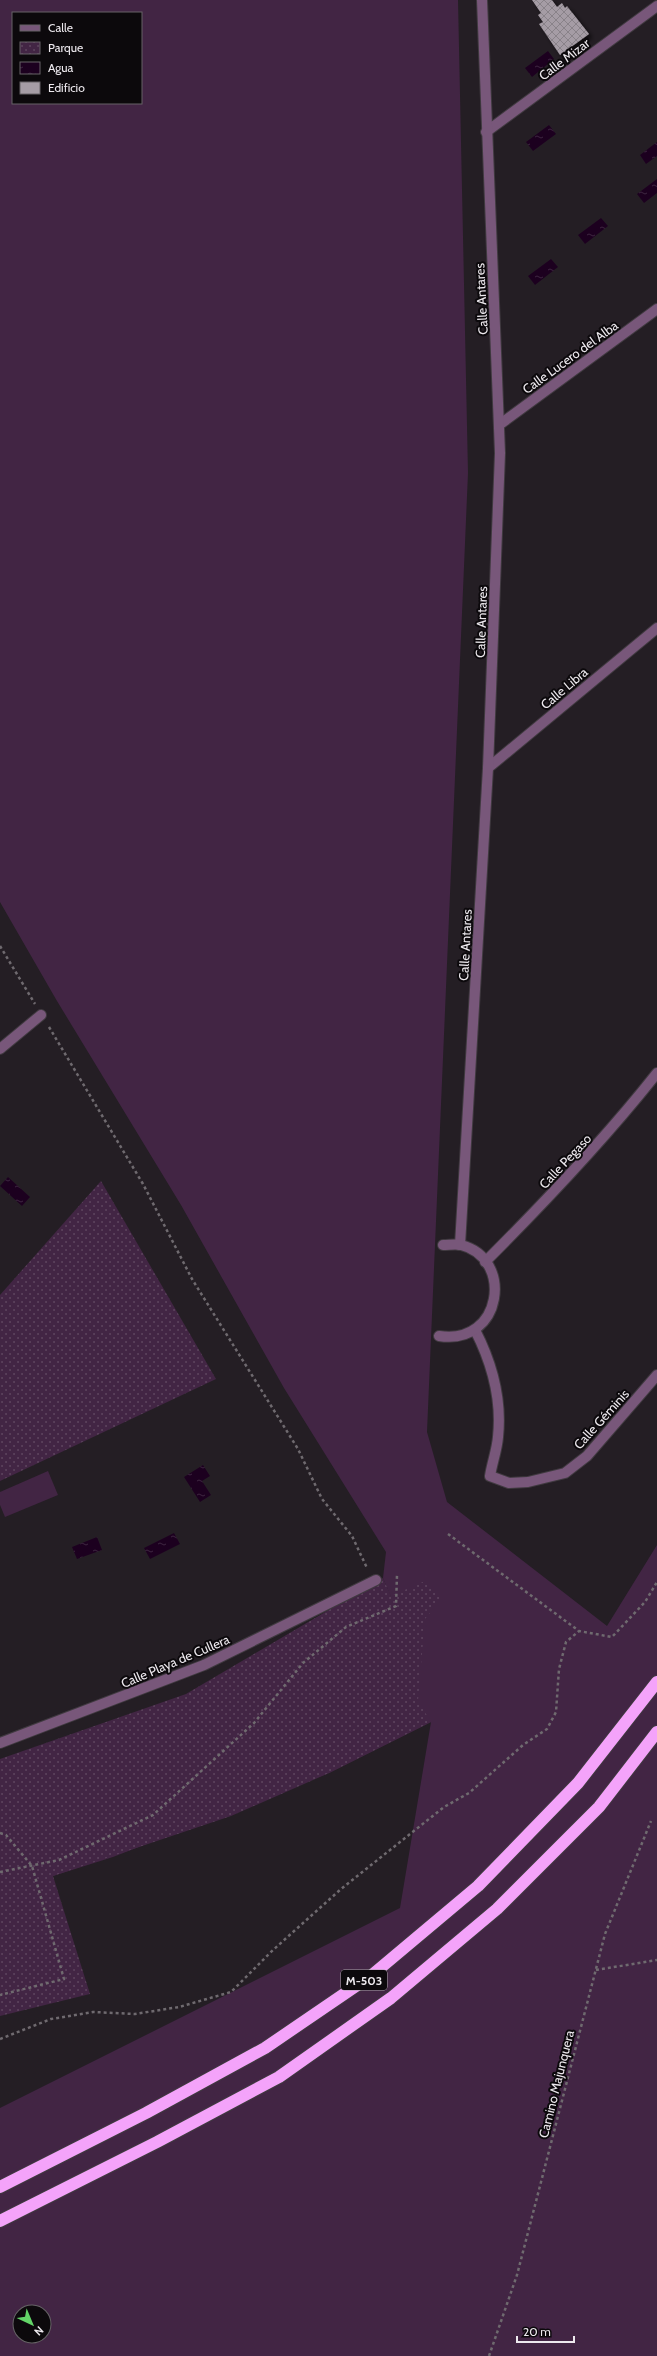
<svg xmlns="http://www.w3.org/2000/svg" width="657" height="2356" font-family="Cabin,sans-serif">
  <defs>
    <pattern id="park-dots" width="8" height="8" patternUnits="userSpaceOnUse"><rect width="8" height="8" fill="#422544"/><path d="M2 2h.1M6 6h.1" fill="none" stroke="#5e455f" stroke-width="1.8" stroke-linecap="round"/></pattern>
    <pattern id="water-ripples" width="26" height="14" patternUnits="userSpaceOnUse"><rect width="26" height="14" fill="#1c001f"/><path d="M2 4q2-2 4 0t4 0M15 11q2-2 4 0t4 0" fill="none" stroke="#3d2540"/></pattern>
    <pattern id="building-cross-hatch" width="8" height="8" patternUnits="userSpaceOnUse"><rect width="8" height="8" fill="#a59ca5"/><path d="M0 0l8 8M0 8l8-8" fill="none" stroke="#898289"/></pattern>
    <filter id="shadow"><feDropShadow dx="3.5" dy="3.5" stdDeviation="2" flood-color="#0009"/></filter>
  </defs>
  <rect width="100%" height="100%" fill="#241e24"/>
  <!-- grass -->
  <g fill="#422544" fill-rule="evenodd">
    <path d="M 0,0 L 458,0 L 468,473 L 427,1432 L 447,1502 L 607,1626 L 657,1545 L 657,2356 L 0,2356 L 0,2108 L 400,1908 L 431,1722 L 329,1773 L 113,1857 L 53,1876 L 0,2002 L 40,1872 L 425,1582 L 391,1597 L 383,1578 L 386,1552 L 284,1388 L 181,1205 L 57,1001 L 0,902 ZM 13,13 L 141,13 L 141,103 L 13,103 ZM 20,2312 L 44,2312 L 44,2336 L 20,2336 Z"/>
    <path d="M 48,1471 L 58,1495 L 5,1517 L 0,1505 L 0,1492 Z"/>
  </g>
  <!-- park -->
  <g fill="url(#park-dots)">
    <path d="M 101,1181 L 216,1379 L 0,1481 L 0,1295 Z"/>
    <path d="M 383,1578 L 391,1596 L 425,1581 L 443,1597 L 425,1619 L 418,1701 L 431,1722 L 329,1773 L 231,1816 L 53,1876 L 90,1994 L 0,2016 L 0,1759 L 186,1694 Z"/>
  </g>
  <!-- water -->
  <g fill="url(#water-ripples)">
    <path d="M 548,51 L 554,59 L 532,77 L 525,68 Z"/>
    <path d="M 549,125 L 556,134 L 533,151 L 526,142 Z"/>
    <path d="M 657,142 L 657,156 L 646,164 L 640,155 Z"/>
    <path d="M 657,179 L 657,193 L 644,203 L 637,194 Z"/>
    <path d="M 601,218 L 608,226 L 585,244 L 578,235 Z"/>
    <path d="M 551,259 L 558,267 L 535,285 L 528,276 Z"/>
    <path d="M 8,1177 L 30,1197 L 22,1206 L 0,1186 Z"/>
    <path d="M 203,1465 L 210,1476 L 202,1481 L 211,1495 L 200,1502 L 184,1477 Z"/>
    <path d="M 174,1533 L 180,1544 L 150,1559 L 144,1548 Z"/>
    <path d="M 97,1537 L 102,1550 L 77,1559 L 72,1547 Z"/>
  </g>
  <!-- building -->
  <path fill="url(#building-cross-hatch)" filter="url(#shadow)" d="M 532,0 L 552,0 L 557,7 L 562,3 L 565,8 L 567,6 L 589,34 L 560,55 L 539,24 L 543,22 L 538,15 L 541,13 Z"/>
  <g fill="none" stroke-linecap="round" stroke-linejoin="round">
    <!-- street casing -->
    <g stroke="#403a40" stroke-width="12">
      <g id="street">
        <path d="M 486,132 L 657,6"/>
        <path d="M 499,425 L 657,309"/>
        <path d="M 488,768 L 657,628"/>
        <path d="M 0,1049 L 41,1015"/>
        <path d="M 460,1245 L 488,768 L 500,453 L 482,0"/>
        <path d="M 485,1262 C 546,1201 604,1140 657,1073"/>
        <path d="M 475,1330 C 492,1363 502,1399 498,1437 C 497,1450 492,1463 490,1476 L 509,1483 L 528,1482 L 565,1473 L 587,1456 L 657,1375"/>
        <path d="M 439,1336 C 503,1346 514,1258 461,1245 C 456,1244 449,1245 443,1245"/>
        <path d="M 0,1743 L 204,1665 L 376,1580"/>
      </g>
    </g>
    <!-- highway casing -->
    <g stroke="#403a40" stroke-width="14">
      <g id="highway">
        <path d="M 0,2187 L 146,2113 L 265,2048 L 372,1975 L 478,1886 L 578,1783 L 657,1682"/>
        <path d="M 0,2221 L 157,2142 L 279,2077 L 391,1998 L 497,1909 L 599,1807 L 657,1732"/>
      </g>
    </g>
    <!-- path -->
    <g stroke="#6f6a6f" stroke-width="2.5" stroke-dasharray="3 3" stroke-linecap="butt">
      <path d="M 0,946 L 35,1004"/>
      <path d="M 49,1027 L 143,1184 L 192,1279 L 298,1449 L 322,1499 L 352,1536 L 367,1568"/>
      <path d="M 448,1534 L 579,1631 L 612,1637 L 645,1602 L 657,1582"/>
      <path d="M 0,1833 L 6,1835 L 32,1866 L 64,1979 L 0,1995"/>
      <path d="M 0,1872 L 59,1860 L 153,1815 L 254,1723 L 303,1663 L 346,1627 L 396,1606 L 397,1575"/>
      <path d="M 596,1970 L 657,1960"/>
      <path d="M 0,2039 L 51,2019 L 93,2012 L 135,2014 L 179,2007 L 231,1992 L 273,1950 L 341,1889 L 444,1807 L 469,1793 L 523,1745 L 547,1729 L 556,1712 L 559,1669 L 566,1642 L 579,1631"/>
      <path d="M 489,2356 L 517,2275 L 605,1934 L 651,1821"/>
    </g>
    <!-- street -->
    <use href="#street" stroke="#78577a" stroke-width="10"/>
    <!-- highway -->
    <use href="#highway" stroke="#f4a3fa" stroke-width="12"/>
  </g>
  <g text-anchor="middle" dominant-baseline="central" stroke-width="4" stroke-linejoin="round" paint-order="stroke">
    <!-- shield labels -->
    <rect fill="#0c090c" stroke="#aaa6aa" stroke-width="1" x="341" y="1970" width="46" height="20" rx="3"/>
    <g font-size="12" font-weight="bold" fill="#ede9ee">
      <text x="364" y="1980">M-503</text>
    </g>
    <!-- street labels -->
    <g font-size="13" fill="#ede9ee" stroke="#0c090c">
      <text transform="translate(564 59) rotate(-37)">Calle Mizar</text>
      <text transform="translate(481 299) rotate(-93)">Calle Antares</text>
      <text transform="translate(570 357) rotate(-36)">Calle Lucero del Alba</text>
      <text transform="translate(481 622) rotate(-88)">Calle Antares</text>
      <text transform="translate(564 688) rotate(-40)">Calle Libra</text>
      <text transform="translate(465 945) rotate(-87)">Calle Antares</text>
      <text transform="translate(565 1161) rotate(-47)">Calle Pegaso</text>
      <text transform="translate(601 1419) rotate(-48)">Calle Géminis</text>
      <text transform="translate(175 1661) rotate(-23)">Calle Playa de Cullera</text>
      <text transform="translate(556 2084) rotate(-76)">Camino Majunquera</text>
    </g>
  </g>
  <!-- legend -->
  <rect x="12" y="12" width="130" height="92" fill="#0c090c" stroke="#666366"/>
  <rect x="20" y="25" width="20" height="6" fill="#78577a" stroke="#666366"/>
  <text x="48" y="32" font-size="12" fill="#ede9ee">Calle</text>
  <rect x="20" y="42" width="20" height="12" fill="url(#park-dots)" stroke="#666366"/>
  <text x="48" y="52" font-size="12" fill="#ede9ee">Parque</text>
  <rect x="20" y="62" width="20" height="12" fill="url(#water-ripples)" stroke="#666366"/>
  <text x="48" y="72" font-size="12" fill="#ede9ee">Agua</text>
  <rect x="20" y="82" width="20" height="12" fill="#a59ca5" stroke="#666366"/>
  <text x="48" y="92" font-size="12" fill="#ede9ee">Edificio</text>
  <!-- north arrow -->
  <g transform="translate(32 2324) rotate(136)"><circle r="19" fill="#0c090c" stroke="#666366"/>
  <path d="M0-3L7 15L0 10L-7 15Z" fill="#63d468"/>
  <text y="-6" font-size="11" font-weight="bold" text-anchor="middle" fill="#ede9ee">N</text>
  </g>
  <!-- scale -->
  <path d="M517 2336v6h57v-6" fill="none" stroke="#ede9ee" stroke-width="2"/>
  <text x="523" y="2336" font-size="12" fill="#ede9ee" stroke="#0c090c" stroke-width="3" paint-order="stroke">20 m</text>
</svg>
